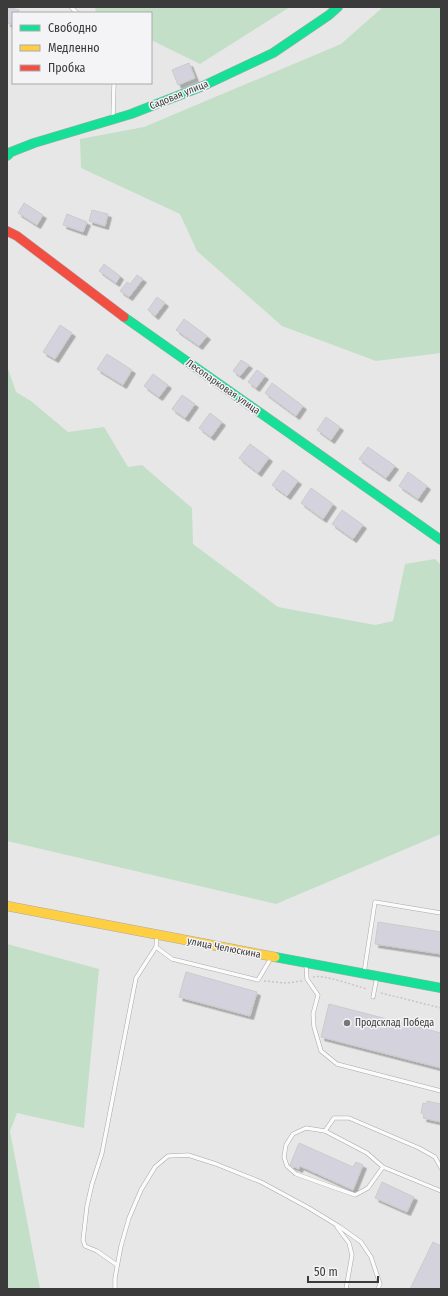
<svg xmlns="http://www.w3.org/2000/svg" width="448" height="1296" font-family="'Fira Sans Condensed',sans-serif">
  <defs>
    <filter id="shadow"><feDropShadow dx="3.5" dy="3.5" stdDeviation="0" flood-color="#0004"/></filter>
  </defs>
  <rect width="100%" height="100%" fill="#e7e7e7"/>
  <!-- green -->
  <g fill="#c3dfc8">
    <path d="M 95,7 L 290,7 L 200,64 L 151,40 L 151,13 L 96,13 Z"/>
    <path d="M 383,7 L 441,7 L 441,353 L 376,361 L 282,326 L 197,251 L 180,214 L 81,168 L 80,139 L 144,127 L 341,44 Z"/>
    <path d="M 7,366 L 16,392 L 31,401 L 68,432 L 104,427 L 128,467 L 142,465 L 192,508 L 193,544 L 278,607 L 375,625 L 393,621 L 405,564 L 435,559 L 441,565 L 441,834 L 276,904 L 7,841 Z"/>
    <path d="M 7,944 L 99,969 L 84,1128 L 17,1113 L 10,1131 L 40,1289 L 7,1289 Z"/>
  </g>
  <!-- building -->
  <g fill="#d4d3dd" stroke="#cbcbcb" filter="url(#shadow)">
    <path d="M 7,7 L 19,10 L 18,13 L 13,13 L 13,25 L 7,23 Z"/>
    <path d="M 189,63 L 195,78 L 178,85 L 172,70 Z"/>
    <path d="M 24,203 L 43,215 L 37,225 L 18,213 Z"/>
    <path d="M 92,210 L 108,214 L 105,226 L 89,221 Z"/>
    <path d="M 67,214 L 87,222 L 83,232 L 63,225 Z"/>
    <path d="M 104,264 L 120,276 L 116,283 L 99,271 Z"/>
    <path d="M 137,275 L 143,279 L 129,297 L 120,291 L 127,282 L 130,284 Z"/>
    <path d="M 157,297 L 165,303 L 155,316 L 148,310 Z"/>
    <path d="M 184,319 L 207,336 L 199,346 L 176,330 Z"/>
    <path d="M 60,325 L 72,333 L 55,359 L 43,352 Z"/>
    <path d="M 107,354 L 132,370 L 123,385 L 97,369 Z"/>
    <path d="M 241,360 L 249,365 L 240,376 L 233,371 Z"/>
    <path d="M 257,370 L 265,376 L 256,388 L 248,382 Z"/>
    <path d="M 153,374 L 168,385 L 159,397 L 144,386 Z"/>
    <path d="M 272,383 L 303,406 L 296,416 L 265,393 Z"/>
    <path d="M 182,395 L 195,404 L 185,418 L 172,409 Z"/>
    <path d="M 210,413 L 222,422 L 211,437 L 199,428 Z"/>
    <path d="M 326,417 L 340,427 L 331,440 L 317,430 Z"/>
    <path d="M 250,444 L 269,458 L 258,473 L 239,458 Z"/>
    <path d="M 368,447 L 395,466 L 386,478 L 359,459 Z"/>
    <path d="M 283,470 L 298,481 L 287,496 L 272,485 Z"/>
    <path d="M 408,472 L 427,486 L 418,499 L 399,486 Z"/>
    <path d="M 311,488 L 333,504 L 323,519 L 301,503 Z"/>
    <path d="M 342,510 L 363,525 L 353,539 L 332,524 Z"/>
    <path d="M 378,922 L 441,932 L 441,954 L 375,944 Z"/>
    <path d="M 186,972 L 257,992 L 250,1016 L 179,997 Z"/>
    <path d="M 329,1004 L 441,1033 L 441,1068 L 321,1037 Z"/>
    <path d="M 427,1101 L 441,1104 L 441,1122 L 423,1118 L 424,1114 L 421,1113 L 423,1103 L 427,1104 Z"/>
    <path d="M 299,1143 L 353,1167 L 356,1162 L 363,1165 L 353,1190 L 300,1166 L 299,1169 L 290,1165 Z"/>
    <path d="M 382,1182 L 414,1197 L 407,1212 L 375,1198 Z"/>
    <path d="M 433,1242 L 441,1246 L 441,1289 L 410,1289 Z"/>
  </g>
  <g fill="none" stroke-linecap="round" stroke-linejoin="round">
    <!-- lane casing -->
    <g stroke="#a9a9a9" stroke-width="4.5">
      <g id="lane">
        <path d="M 71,7 L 77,13"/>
        <path d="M 113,118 L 114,83"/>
        <path d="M 156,947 L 172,959 L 258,980 L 271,958"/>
        <path d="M 306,965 L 307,979 L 318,995 L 313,1014 L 314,1027 L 321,1051 L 337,1064 L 441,1091"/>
        <path d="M 364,973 L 375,902 L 441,913"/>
        <path d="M 373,997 L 377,977"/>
        <path d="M 325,1131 L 334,1118 L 349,1118 L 419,1148 L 435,1157 L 441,1168"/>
        <path d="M 383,1167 L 368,1188 L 355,1195 L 296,1174 L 287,1166 L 284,1157 L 286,1145 L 293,1134 L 306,1128 L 325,1131 L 367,1153 L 383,1167 L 441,1191"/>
        <path d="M 337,1227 L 349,1243 L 352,1255 L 346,1289"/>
        <path d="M 117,1265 L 97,1251 L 85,1246 L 83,1240 L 87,1206 L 92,1184 L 102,1153 L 136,978 L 156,947 L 157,936"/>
        <path d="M 115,1289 L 115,1278 L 121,1246 L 129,1218 L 141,1190 L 155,1167 L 168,1156 L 188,1155 L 216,1164 L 261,1182 L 309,1208 L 340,1227 L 361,1242 L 371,1257 L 380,1284 L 378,1289"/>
      </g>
    </g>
    <!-- fast casing -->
    <g stroke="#a9a9a9" stroke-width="10">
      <g id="fast">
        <path d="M 7,156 L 11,152 L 34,143 L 131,114 L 203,86 L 273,53 L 329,15 L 338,7"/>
        <path d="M 124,317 L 441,540"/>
        <path d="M 275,957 L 441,988"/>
      </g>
    </g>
    <!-- slow casing -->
    <g stroke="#a9a9a9" stroke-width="10">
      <path id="slow" d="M 7,906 L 275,957"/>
    </g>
    <!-- jam casing -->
    <g stroke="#a9a9a9" stroke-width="10">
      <path id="jam" d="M 7,231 L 17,236 L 124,317"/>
    </g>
    <!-- path -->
    <g stroke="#c6c6c6" stroke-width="1.5" stroke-dasharray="2 2" stroke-linecap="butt">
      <path d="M 313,977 C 323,974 356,986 367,989"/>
      <path d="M 264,981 L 286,983 L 302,981"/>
      <path d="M 381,993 L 441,1008"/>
    </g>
    <!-- lane -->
    <use href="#lane" stroke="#fbfbfb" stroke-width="3.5"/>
    <!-- fast -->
    <use href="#fast" stroke="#16e098" stroke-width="9"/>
    <!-- slow -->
    <use href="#slow" stroke="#ffcf43" stroke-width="9"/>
    <!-- jam -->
    <use href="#jam" stroke="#f24e42" stroke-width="9"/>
  </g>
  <!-- markers -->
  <circle fill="#777778" stroke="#f4f4f6" stroke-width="1.5" cx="347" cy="1023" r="4"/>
  <g text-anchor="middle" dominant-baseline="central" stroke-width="3" stroke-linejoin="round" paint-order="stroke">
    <!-- street labels -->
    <g font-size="10" fill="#3b3b3c" stroke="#f4f4f6">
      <text transform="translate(179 95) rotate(-22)">Садовая улица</text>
      <text transform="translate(223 387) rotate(35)">Лесопарковая улица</text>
      <text transform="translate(224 948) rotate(11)">улица Челюскина</text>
    </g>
    <!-- poi labels -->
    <g font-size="10" fill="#3b3b3c" stroke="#f4f4f6" text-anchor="start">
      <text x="355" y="1023">Продсклад Победа</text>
    </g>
  </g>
  <!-- border -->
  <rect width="448" height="1296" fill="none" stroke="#3b3b3c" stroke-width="16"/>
  <!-- legend -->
  <rect x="12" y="12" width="140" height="72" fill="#f4f4f6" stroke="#aaaaac"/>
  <rect x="20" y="25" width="20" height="6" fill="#16e098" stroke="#aaaaac"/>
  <text x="48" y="32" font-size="12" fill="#3b3b3c">Свободно</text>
  <rect x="20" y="45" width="20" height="6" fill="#ffcf43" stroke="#aaaaac"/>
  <text x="48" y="52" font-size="12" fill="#3b3b3c">Медленно</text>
  <rect x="20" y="65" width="20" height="6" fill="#f24e42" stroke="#aaaaac"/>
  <text x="48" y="72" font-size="12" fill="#3b3b3c">Пробка</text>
  <!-- scale -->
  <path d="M308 1276v6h70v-6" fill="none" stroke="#3b3b3c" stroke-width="2"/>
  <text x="314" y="1276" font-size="12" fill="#3b3b3c" stroke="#f4f4f6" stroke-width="3" paint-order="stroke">50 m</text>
</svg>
